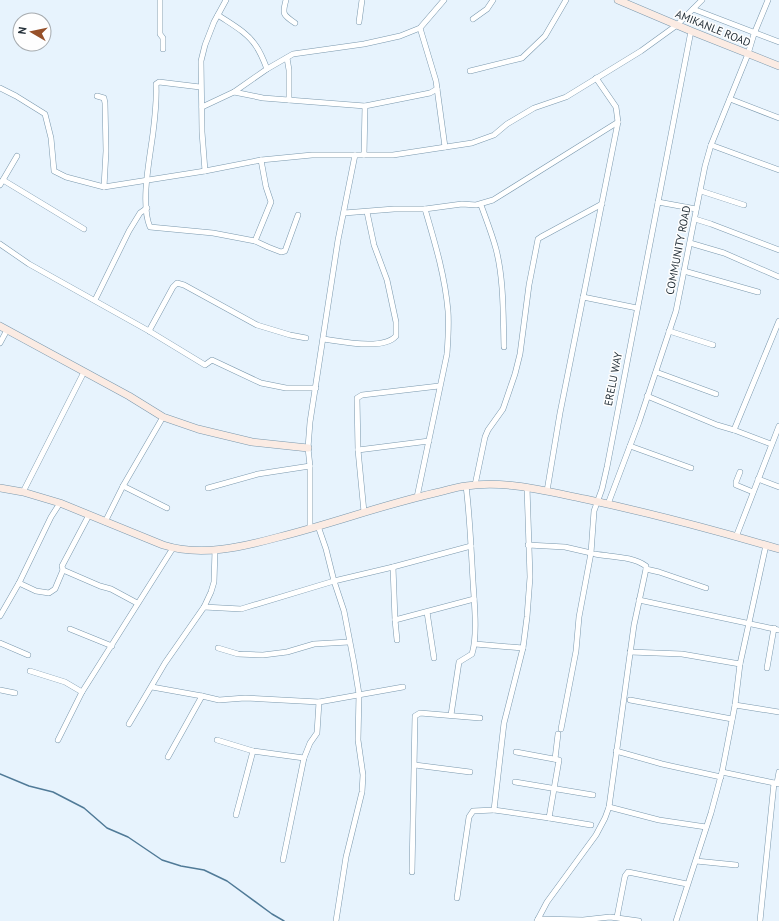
<svg xmlns="http://www.w3.org/2000/svg" width="779" height="921" font-family="'PT Sans',sans-serif">
  <rect width="100%" height="100%" fill="#e7f3fd"/>
  <g fill="none" stroke-linecap="round" stroke-linejoin="round">
    <!-- stream -->
    <path stroke="#507a97" stroke-width="1.5" d="M 0,774 L 29,786 L 53,792 L 84,808 L 107,828 L 128,837 L 162,860 L 181,866 L 204,870 L 227,881 L 272,914 L 284,921"/>
    <!-- street casing -->
    <g stroke="#7a98ad" stroke-width="6">
      <g id="street">
        <path d="M 160,0 L 160,34 L 163,38 L 163,49"/>
        <path d="M 286,0 C 282,14 283,15 295,23"/>
        <path d="M 444,0 L 420,28 L 436,81 L 445,147"/>
        <path d="M 693,9 L 779,42"/>
        <path d="M 218,15 C 231,24 247,32 256,46 C 261,53 264,61 267,69"/>
        <path d="M 473,19 L 487,9 L 493,0"/>
        <path d="M 359,22 L 362,0"/>
        <path d="M 287,58 L 289,70 L 289,100"/>
        <path d="M 470,71 L 522,58 L 545,36 L 566,0"/>
        <path d="M 200,87 L 159,82 L 156,84 C 157,100 155,117 153,133 C 150,157 140,204 150,227 L 213,233 L 255,241 L 268,247 L 281,252 L 285,251 L 298,215"/>
        <path d="M 0,88 L 16,96 L 45,114 L 51,138 L 54,171 L 66,177 L 104,187 L 205,171 L 261,160 L 312,155 L 393,155 L 472,143 L 494,135 L 507,124 L 534,108 L 566,97 L 641,51 L 677,25 L 702,0"/>
        <path d="M 234,92 L 263,98 L 365,106 L 430,93 L 437,89"/>
        <path d="M 97,96 L 104,98 L 105,103 L 106,151 L 104,187"/>
        <path d="M 730,99 L 779,118"/>
        <path d="M 202,107 L 234,92 L 267,69 L 293,54 L 364,44 L 400,36 L 420,28"/>
        <path d="M 711,145 L 779,170"/>
        <path d="M 364,155 L 365,106"/>
        <path d="M 205,171 L 202,132 L 201,61 L 205,45 L 214,22 L 226,0"/>
        <path d="M 3,180 L 84,229"/>
        <path d="M 0,185 L 17,156"/>
        <path d="M 701,191 L 744,205"/>
        <path d="M 658,202 L 696,209"/>
        <path d="M 481,205 C 486,219 492,234 496,249 C 504,280 503,315 504,347"/>
        <path d="M 344,213 L 394,209 L 425,209 L 462,204 L 476,205 L 493,200 L 618,122"/>
        <path d="M 695,219 L 711,224 L 779,250"/>
        <path d="M 255,241 L 271,202 L 266,187 L 261,160"/>
        <path d="M 690,243 L 724,253 L 779,277"/>
        <path d="M 0,244 L 29,264 L 149,331 L 205,365 L 212,360 L 261,383 L 286,388 L 316,388"/>
        <path d="M 684,271 L 758,292"/>
        <path d="M 583,297 L 637,308"/>
        <path d="M 95,300 L 129,231 L 140,213 L 147,208"/>
        <path d="M 149,331 L 173,287 L 177,283 L 184,285 L 257,325 L 290,335 L 306,338"/>
        <path d="M 669,331 L 713,345"/>
        <path d="M 323,339 C 340,341 383,351 396,336 L 396,322 L 387,280 L 374,245 L 367,212"/>
        <path d="M 0,343 L 7,330"/>
        <path d="M 656,372 L 716,394"/>
        <path d="M 647,396 L 717,425 L 734,430 L 771,444"/>
        <path d="M 734,430 L 779,321"/>
        <path d="M 630,446 L 691,468"/>
        <path d="M 358,450 L 429,441"/>
        <path d="M 740,472 L 736,482 L 736,485 L 753,492"/>
        <path d="M 758,479 L 779,487"/>
        <path d="M 475,485 L 485,437 L 488,430 L 503,409 L 515,374 L 520,354 L 529,285 L 538,239 L 541,237 L 602,204"/>
        <path d="M 123,486 L 167,508"/>
        <path d="M 208,488 L 258,474 L 310,466"/>
        <path d="M 547,491 L 560,413 L 618,122 L 616,107 L 596,78"/>
        <path d="M 23,492 L 84,372"/>
        <path d="M 417,497 L 447,354 C 448,340 449,325 448,311 C 445,276 435,243 425,209"/>
        <path d="M 608,504 L 639,422 L 676,311 L 705,166 L 711,145 L 748,54 L 754,34 L 768,0"/>
        <path d="M 364,512 L 358,450 L 357,398 L 362,395 L 439,386"/>
        <path d="M 89,515 L 62,566 L 63,570 L 100,586 L 111,589 L 137,603"/>
        <path d="M 105,522 L 123,486 L 163,417"/>
        <path d="M 318,526 L 326,549 L 334,581 L 344,611 L 354,663 L 359,694 L 358,740 L 363,775 L 362,792 L 346,857 L 336,921"/>
        <path d="M 310,529 L 310,466 L 308,448 L 310,422 L 338,240 L 355,155"/>
        <path d="M 736,537 L 779,426"/>
        <path d="M 528,545 L 565,547 L 591,553"/>
        <path d="M 595,554 C 611,557 632,556 646,566 L 646,569 L 659,572 L 706,588"/>
        <path d="M 393,567 L 395,620 L 474,599"/>
        <path d="M 19,583 L 36,591 L 49,593 L 55,589 L 63,570"/>
        <path d="M 639,600 L 779,630"/>
        <path d="M 204,607 L 241,609 L 334,581 L 393,567 L 471,546"/>
        <path d="M 427,612 L 434,658"/>
        <path d="M 0,616 L 19,583 L 51,517 L 60,503"/>
        <path d="M 395,620 L 397,640"/>
        <path d="M 70,629 L 112,646"/>
        <path d="M 0,643 L 28,655"/>
        <path d="M 475,644 L 523,648"/>
        <path d="M 218,648 L 238,654 L 263,655 L 287,652 L 314,644 L 349,642"/>
        <path d="M 630,652 L 682,654 L 740,664"/>
        <path d="M 767,668 L 774,628"/>
        <path d="M 30,671 L 65,682 L 82,692"/>
        <path d="M 152,687 L 202,696 L 219,700 L 245,698 L 319,702 L 403,687"/>
        <path d="M 0,690 L 15,693"/>
        <path d="M 630,700 L 732,719"/>
        <path d="M 735,705 L 779,712"/>
        <path d="M 451,715 L 459,662 L 472,654 C 478,634 474,601 473,581 C 471,549 470,517 466,486"/>
        <path d="M 129,724 L 165,663 L 204,607 L 211,592 L 214,582 L 215,550"/>
        <path d="M 561,729 L 576,651 L 579,617 L 591,553 L 594,511 L 602,489 L 607,467 L 691,31"/>
        <path d="M 58,740 L 82,692 L 173,548"/>
        <path d="M 217,740 L 253,751 L 304,758"/>
        <path d="M 616,751 L 662,764 L 721,777"/>
        <path d="M 168,757 L 202,696"/>
        <path d="M 555,759 L 558,734"/>
        <path d="M 415,765 L 470,772"/>
        <path d="M 722,772 L 779,784"/>
        <path d="M 515,782 L 593,795"/>
        <path d="M 777,783 L 779,772"/>
        <path d="M 609,807 L 659,820 L 706,827"/>
        <path d="M 494,810 L 549,818 L 559,760 L 516,752"/>
        <path d="M 236,815 L 253,751"/>
        <path d="M 549,818 L 591,825"/>
        <path d="M 283,860 L 304,758 L 310,743 L 317,733 L 319,702"/>
        <path d="M 696,861 L 736,865"/>
        <path d="M 412,872 L 415,716 L 420,713 L 480,718"/>
        <path d="M 457,898 L 469,817 L 473,811 L 494,810 L 504,723 L 523,648 L 527,617 L 530,577 L 527,487"/>
        <path d="M 617,917 L 625,876 L 628,872 L 687,884"/>
        <path d="M 538,919 L 583,920 L 610,917 L 639,921"/>
        <path d="M 537,921 L 547,902 L 596,835 L 605,818 L 609,807 L 634,625 L 646,569"/>
        <path d="M 676,921 L 711,813 L 722,772 L 735,705 L 740,664 L 766,545"/>
        <path d="M 760,921 L 774,783"/>
      </g>
    </g>
    <!-- secondary casing -->
    <g stroke="#7a98ad" stroke-width="8">
      <g id="secondary">
        <path d="M 618,0 L 691,31 L 779,66"/>
        <path d="M 0,326 L 129,396 L 163,417 L 198,429 L 252,442 L 308,448"/>
        <path d="M 0,488 L 23,492 L 60,503 L 163,545 C 201,557 242,547 279,537 C 331,524 382,505 435,493 C 445,491 455,487 466,486 C 506,480 545,491 585,499 C 650,513 715,530 779,549"/>
      </g>
    </g>
    <!-- street -->
    <use href="#street" stroke="#fff" stroke-width="5"/>
    <!-- secondary -->
    <use href="#secondary" stroke="#fbebe3" stroke-width="7"/>
  </g>
  <g text-anchor="middle" dominant-baseline="central" stroke-width="3" stroke-linejoin="round" paint-order="stroke">
    <!-- street labels -->
    <g font-size="11" fill="#232f38" stroke="#fefefe">
      <text transform="translate(713 28) rotate(22)">AMIKANLE ROAD</text>
      <text transform="translate(678 250) rotate(-79)">COMMUNITY ROAD</text>
      <text transform="translate(613 379) rotate(-79)">ERELU WAY</text>
    </g>
  </g>
  <!-- north arrow -->
  <g transform="translate(32 32) rotate(279)"><circle r="19" fill="#fefefe" stroke="#a6abaf"/>
  <path d="M0-3L7 15L0 10L-7 15Z" fill="#965029"/>
  <text y="-6" font-size="11" font-weight="bold" text-anchor="middle" fill="#232f38">N</text>
  </g>
</svg>
